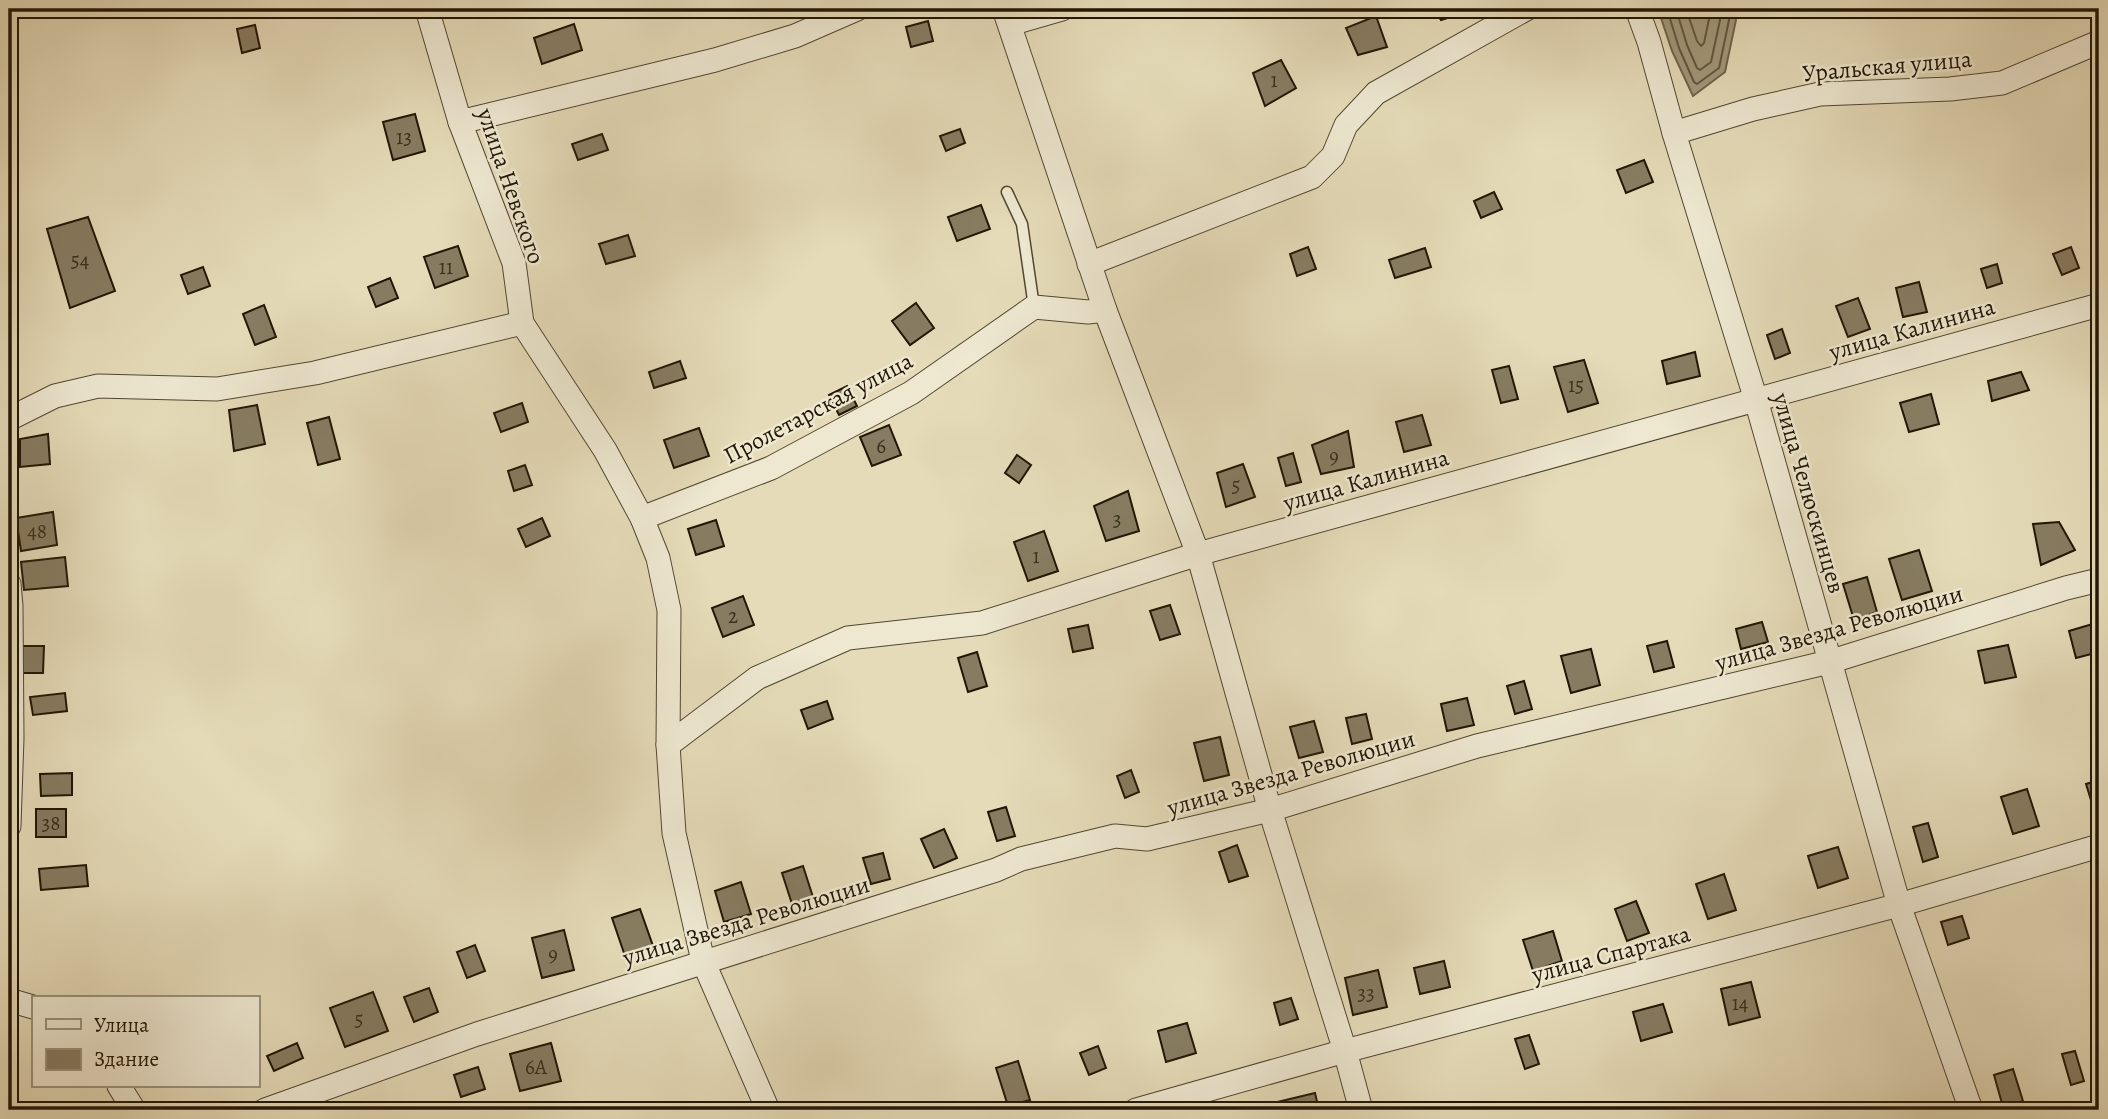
<svg xmlns="http://www.w3.org/2000/svg" width="2108" height="1119" font-family="Alegreya,serif">
  <rect width="100%" height="100%" fill="#e5dbb8"/>
  <filter id="stains"><feTurbulence type="fractalNoise" baseFrequency=".00286" numOctaves="4"/><feColorMatrix values="0 0 0 0 .2 0 0 0 0 .09 0 0 0 0 .02 0 0 0 .5 -.17"/></filter>
  <radialGradient id="worn" r=".72"><stop offset=".6" stop-color="#630" stop-opacity="0"/><stop offset="1" stop-color="#630" stop-opacity=".3"/></radialGradient>
  <!-- water -->
  <path fill="#a2987b" stroke="#6e644c" stroke-width="2" d="M 1661,9 L 1734,9 L 1736,20 L 1725,72 L 1693,96 L 1672,51 L 1659,12 Z"/>
  <g fill="none" stroke-linecap="round" stroke-linejoin="round">
    <!-- shore -->
    <g stroke="#625740" stroke-width="2">
      <path d="M 1667,9 L 1679,48 L 1694,82 L 1697,84 L 1719,68 L 1729,20 L 1728,9"/>
      <path d="M 1676,9 L 1687,45 L 1697,68 L 1700,70 L 1711,62 L 1720,20 L 1719,9"/>
      <path d="M 1686,9 L 1697,41 L 1701,46 L 1704,43 L 1709,19 L 1708,9"/>
    </g>
  </g>
  <!-- building -->
  <g fill="#877c62" stroke="#211605" stroke-width="2">
    <path d="M 1434,9 L 1465,9 L 1467,12 L 1441,20 Z"/>
    <path d="M 1376,16 L 1387,47 L 1358,55 L 1346,28 Z"/>
    <path d="M 928,21 L 933,41 L 911,47 L 906,27 Z"/>
    <path d="M 574,24 L 582,50 L 542,64 L 534,38 Z"/>
    <path d="M 9,25 L 18,60 L 9,62 Z"/>
    <path d="M 255,25 L 260,48 L 242,53 L 237,29 Z"/>
    <path d="M 1281,60 L 1296,88 L 1265,106 L 1253,73 Z"/>
    <path d="M 415,114 L 425,151 L 393,160 L 383,122 Z"/>
    <path d="M 960,129 L 965,143 L 946,151 L 940,136 Z"/>
    <path d="M 602,134 L 608,150 L 578,160 L 572,144 Z"/>
    <path d="M 1644,160 L 1653,182 L 1626,193 L 1617,170 Z"/>
    <path d="M 1494,192 L 1502,209 L 1481,218 L 1474,201 Z"/>
    <path d="M 981,205 L 990,229 L 957,241 L 948,217 Z"/>
    <path d="M 88,217 L 115,291 L 70,308 L 47,229 Z"/>
    <path d="M 628,235 L 635,256 L 606,264 L 599,244 Z"/>
    <path d="M 458,246 L 468,276 L 435,288 L 424,257 Z"/>
    <path d="M 1308,247 L 1316,269 L 1297,276 L 1290,254 Z"/>
    <path d="M 2071,247 L 2079,268 L 2062,275 L 2053,254 Z"/>
    <path d="M 1425,248 L 1431,267 L 1395,278 L 1389,260 Z"/>
    <path d="M 1997,264 L 2002,283 L 1987,288 L 1981,269 Z"/>
    <path d="M 203,267 L 210,286 L 188,294 L 181,275 Z"/>
    <path d="M 390,278 L 398,298 L 376,307 L 368,287 Z"/>
    <path d="M 1919,282 L 1927,312 L 1903,317 L 1896,288 Z"/>
    <path d="M 1858,298 L 1870,329 L 1848,337 L 1836,306 Z"/>
    <path d="M 916,303 L 934,328 L 910,345 L 892,321 Z"/>
    <path d="M 264,305 L 276,337 L 255,345 L 243,314 Z"/>
    <path d="M 1782,329 L 1790,353 L 1775,359 L 1767,335 Z"/>
    <path d="M 1695,352 L 1700,376 L 1667,384 L 1662,361 Z"/>
    <path d="M 1584,360 L 1598,403 L 1568,412 L 1554,367 Z"/>
    <path d="M 680,361 L 686,378 L 654,388 L 649,372 Z"/>
    <path d="M 1509,366 L 1518,399 L 1501,403 L 1492,370 Z"/>
    <path d="M 2021,372 L 2029,390 L 1992,401 L 1988,381 Z"/>
    <path d="M 847,386 L 857,406 L 839,415 L 829,395 Z"/>
    <path d="M 1931,394 L 1939,424 L 1909,432 L 1900,403 Z"/>
    <path d="M 522,403 L 528,422 L 501,432 L 494,413 Z"/>
    <path d="M 257,405 L 265,444 L 234,451 L 229,410 Z"/>
    <path d="M 1422,415 L 1431,445 L 1404,452 L 1396,422 Z"/>
    <path d="M 329,417 L 340,459 L 318,465 L 307,423 Z"/>
    <path d="M 889,425 L 901,455 L 872,466 L 860,437 Z"/>
    <path d="M 699,428 L 709,456 L 674,468 L 664,440 Z"/>
    <path d="M 1348,431 L 1354,467 L 1321,474 L 1312,445 Z"/>
    <path d="M 48,434 L 50,464 L 20,467 L 20,439 Z"/>
    <path d="M 1293,453 L 1301,482 L 1286,486 L 1278,458 Z"/>
    <path d="M 1017,455 L 1031,465 L 1019,483 L 1005,473 Z"/>
    <path d="M 1243,464 L 1255,497 L 1226,507 L 1217,473 Z"/>
    <path d="M 525,465 L 532,485 L 514,491 L 508,471 Z"/>
    <path d="M 1128,491 L 1139,531 L 1106,541 L 1094,506 Z"/>
    <path d="M 53,512 L 57,545 L 21,551 L 16,518 Z"/>
    <path d="M 542,518 L 550,536 L 526,547 L 518,529 Z"/>
    <path d="M 716,520 L 724,546 L 696,555 L 688,529 Z"/>
    <path d="M 2059,522 L 2075,550 L 2041,565 L 2033,524 Z"/>
    <path d="M 1044,531 L 1058,571 L 1028,581 L 1014,542 Z"/>
    <path d="M 1919,550 L 1932,591 L 1902,600 L 1889,559 Z"/>
    <path d="M 65,557 L 68,586 L 24,590 L 21,562 Z"/>
    <path d="M 1867,577 L 1877,612 L 1854,620 L 1843,584 Z"/>
    <path d="M 743,596 L 754,625 L 723,637 L 712,608 Z"/>
    <path d="M 1170,605 L 1180,634 L 1160,640 L 1150,611 Z"/>
    <path d="M 1762,622 L 1768,642 L 1741,649 L 1736,629 Z"/>
    <path d="M 2096,623 L 2099,633 L 2099,652 L 2076,658 L 2069,631 Z"/>
    <path d="M 1088,625 L 1093,648 L 1073,652 L 1068,629 Z"/>
    <path d="M 1667,641 L 1674,667 L 1654,672 L 1647,646 Z"/>
    <path d="M 2008,645 L 2016,677 L 1985,683 L 1978,651 Z"/>
    <path d="M 21,646 L 44,646 L 43,673 L 21,673 Z"/>
    <path d="M 1591,649 L 1600,685 L 1571,693 L 1561,656 Z"/>
    <path d="M 977,652 L 987,686 L 968,692 L 958,658 Z"/>
    <path d="M 1524,681 L 1532,709 L 1515,714 L 1507,686 Z"/>
    <path d="M 65,693 L 67,711 L 33,715 L 30,697 Z"/>
    <path d="M 1467,698 L 1474,725 L 1447,731 L 1441,704 Z"/>
    <path d="M 827,701 L 833,719 L 808,729 L 801,710 Z"/>
    <path d="M 1366,714 L 1372,739 L 1352,744 L 1346,718 Z"/>
    <path d="M 1314,721 L 1323,752 L 1299,758 L 1290,727 Z"/>
    <path d="M 1220,737 L 1229,775 L 1204,781 L 1194,743 Z"/>
    <path d="M 1131,770 L 1139,792 L 1125,798 L 1117,776 Z"/>
    <path d="M 72,773 L 72,795 L 41,796 L 40,774 Z"/>
    <path d="M 2099,780 L 2099,811 L 2095,813 L 2086,784 Z"/>
    <path d="M 2027,789 L 2039,826 L 2013,834 L 2001,797 Z"/>
    <path d="M 1006,807 L 1015,836 L 997,841 L 988,812 Z"/>
    <rect x="36" y="809" width="30" height="28"/>
    <path d="M 1928,823 L 1938,857 L 1923,862 L 1913,827 Z"/>
    <path d="M 944,829 L 957,858 L 934,868 L 921,839 Z"/>
    <path d="M 1237,845 L 1248,876 L 1229,882 L 1219,852 Z"/>
    <path d="M 1838,847 L 1848,878 L 1818,888 L 1808,856 Z"/>
    <path d="M 883,853 L 890,879 L 871,884 L 863,858 Z"/>
    <path d="M 86,865 L 88,886 L 41,890 L 39,869 Z"/>
    <path d="M 803,866 L 813,897 L 792,904 L 782,873 Z"/>
    <path d="M 1724,874 L 1736,910 L 1708,919 L 1696,884 Z"/>
    <path d="M 741,882 L 751,914 L 724,922 L 715,891 Z"/>
    <path d="M 1636,901 L 1649,933 L 1627,941 L 1615,909 Z"/>
    <path d="M 640,909 L 653,946 L 625,956 L 612,918 Z"/>
    <path d="M 1962,916 L 1969,938 L 1948,945 L 1941,922 Z"/>
    <path d="M 564,930 L 574,970 L 542,978 L 532,938 Z"/>
    <path d="M 1553,931 L 1562,961 L 1533,971 L 1523,940 Z"/>
    <path d="M 475,945 L 485,971 L 467,978 L 457,952 Z"/>
    <path d="M 1444,961 L 1450,987 L 1420,994 L 1414,968 Z"/>
    <path d="M 1378,970 L 1387,1007 L 1353,1015 L 1345,978 Z"/>
    <path d="M 1751,982 L 1760,1017 L 1729,1025 L 1721,989 Z"/>
    <path d="M 429,988 L 438,1012 L 414,1022 L 404,997 Z"/>
    <path d="M 373,992 L 388,1031 L 345,1047 L 330,1008 Z"/>
    <path d="M 1291,998 L 1298,1019 L 1280,1025 L 1274,1003 Z"/>
    <path d="M 1663,1004 L 1672,1032 L 1641,1041 L 1633,1012 Z"/>
    <path d="M 1187,1023 L 1196,1053 L 1166,1062 L 1158,1031 Z"/>
    <path d="M 1529,1035 L 1539,1064 L 1525,1069 L 1515,1039 Z"/>
    <path d="M 297,1043 L 303,1058 L 274,1071 L 267,1056 Z"/>
    <path d="M 551,1043 L 561,1081 L 520,1091 L 510,1054 Z"/>
    <path d="M 1098,1046 L 1106,1068 L 1089,1075 L 1080,1053 Z"/>
    <path d="M 2075,1051 L 2084,1081 L 2071,1085 L 2062,1054 Z"/>
    <path d="M 1018,1061 L 1030,1100 L 1008,1106 L 996,1068 Z"/>
    <path d="M 478,1067 L 485,1089 L 461,1097 L 454,1075 Z"/>
    <path d="M 2013,1069 L 2023,1101 L 2003,1107 L 1994,1075 Z"/>
    <path d="M 1315,1093 L 1319,1110 L 1274,1110 L 1273,1103 Z"/>
  </g>
  <g fill="none" stroke-linecap="round" stroke-linejoin="round">
    <!-- lane casing -->
    <g stroke="#524732" stroke-width="13">
      <path id="lane" d="M 1007,192 L 1022,224 L 1034,307"/>
    </g>
    <!-- street casing -->
    <g stroke="#524732" stroke-width="25">
      <g id="street">
        <path d="M 427,9 L 460,122 L 514,263 L 522,323 L 605,450 L 642,518 L 658,558 L 669,610 L 668,745 L 674,833 L 703,961 L 768,1110"/>
        <path d="M 1004,9 L 1105,310 L 1198,554 L 1270,810 L 1345,1051 L 1361,1110"/>
        <path d="M 1637,9 L 1649,42 L 1674,133 L 1756,400 L 1899,905 L 1971,1110"/>
        <path d="M 1010,24 L 1062,9"/>
        <path d="M 460,122 L 715,60 L 795,36 L 857,9"/>
        <path d="M 1674,133 L 1753,109 L 1820,94 L 1950,89 L 2002,83 L 2099,42"/>
        <path d="M 1089,264 L 1312,177 L 1333,156 L 1346,125 L 1376,93 L 1526,9"/>
        <path d="M 9,419 L 55,396 L 98,386 L 217,389 L 315,373 L 522,323"/>
        <path d="M 642,518 L 771,468 L 911,393 L 1034,307 L 1088,312 L 1105,310"/>
        <path d="M 9,584 L 11,606 L 12,738 L 9,826"/>
        <path d="M 668,745 L 757,678 L 848,638 L 982,623 L 1198,554 L 2099,305"/>
        <path d="M 9,1000 L 33,1007"/>
        <path d="M 119,1086 L 134,1110"/>
        <path d="M 265,1110 L 477,1034 L 996,870 L 1021,859 L 1115,836 L 1147,839 L 1270,810 L 1477,746 L 1829,662 L 2066,588 L 2099,580"/>
        <path d="M 1136,1110 L 1345,1051 L 1899,905 L 2099,846"/>
      </g>
    </g>
    <!-- lane -->
    <use href="#lane" stroke="#eee8d1" stroke-width="10"/>
    <!-- street -->
    <use href="#street" stroke="#eee8d1" stroke-width="23"/>
  </g>
  <g text-anchor="middle" dominant-baseline="central" stroke-width="5" stroke-linejoin="round" paint-order="stroke">
    <!-- number labels -->
    <g font-size="21" fill="#3a301c">
      <text x="1274" y="80">1</text>
      <text x="404" y="137">13</text>
      <text x="80" y="260">54</text>
      <text x="446" y="267">11</text>
      <text x="1576" y="385">15</text>
      <text x="881" y="446">6</text>
      <text x="1334" y="456">9</text>
      <text x="1236" y="485">5</text>
      <text x="1117" y="519">3</text>
      <text x="37" y="531">48</text>
      <text x="1036" y="556">1</text>
      <text x="733" y="616">2</text>
      <text x="51" y="823">38</text>
      <text x="553" y="954">9</text>
      <text x="1366" y="993">33</text>
      <text x="1740" y="1003">14</text>
      <text x="359" y="1019">5</text>
      <text x="536" y="1067">6А</text>
    </g>
    <!-- street labels -->
    <g font-size="24" fill="#211605" stroke="#eee8d1">
      <text transform="translate(1887 66) rotate(-5)">Уральская улица</text>
      <text transform="translate(511 186) rotate(71)">улица Невского</text>
      <text transform="translate(1912 329) rotate(-16)">улица Калинина</text>
      <text transform="translate(818 408) rotate(-28)">Пролетарская улица</text>
      <text transform="translate(1366 480) rotate(-16)">улица Калинина</text>
      <text transform="translate(1809 493) rotate(74)">улица Челюскинцев</text>
      <text transform="translate(1839 628) rotate(-16)">улица Звезда Революции</text>
      <text transform="translate(1291 773) rotate(-16)">улица Звезда Революции</text>
      <text transform="translate(746 921) rotate(-17)">улица Звезда Революции</text>
      <text transform="translate(1611 954) rotate(-15)">улица Спартака</text>
    </g>
  </g>
  <!-- margin -->
  <rect width="2108" height="1119" fill="none" stroke="#e5dbb8" stroke-width="35"/>
  <rect x="10" y="10" width="2087" height="1098" fill="none" stroke="#211605" stroke-width="3.5"/>
  <rect x="18" y="18" width="2073" height="1084" fill="none" stroke="#211605" stroke-width="2"/>
  <!-- legend -->
  <rect x="32" y="996" width="228" height="91" fill="#eee8d1" stroke="#9c947f" stroke-width="2"/>
  <rect x="46" y="1019" width="35" height="10" fill="#eee8d1" stroke="#9c947f" stroke-width="2"/>
  <text x="94" y="1032" font-size="21" fill="#211605">Улица</text>
  <rect x="46" y="1049" width="35" height="21" fill="#877c62" stroke="#9c947f" stroke-width="2"/>
  <text x="94" y="1066" font-size="21" fill="#211605">Здание</text>
  <rect width="100%" height="100%" filter="url(#stains)"/>
  <rect width="100%" height="100%" fill="url(#worn)"/>
</svg>
